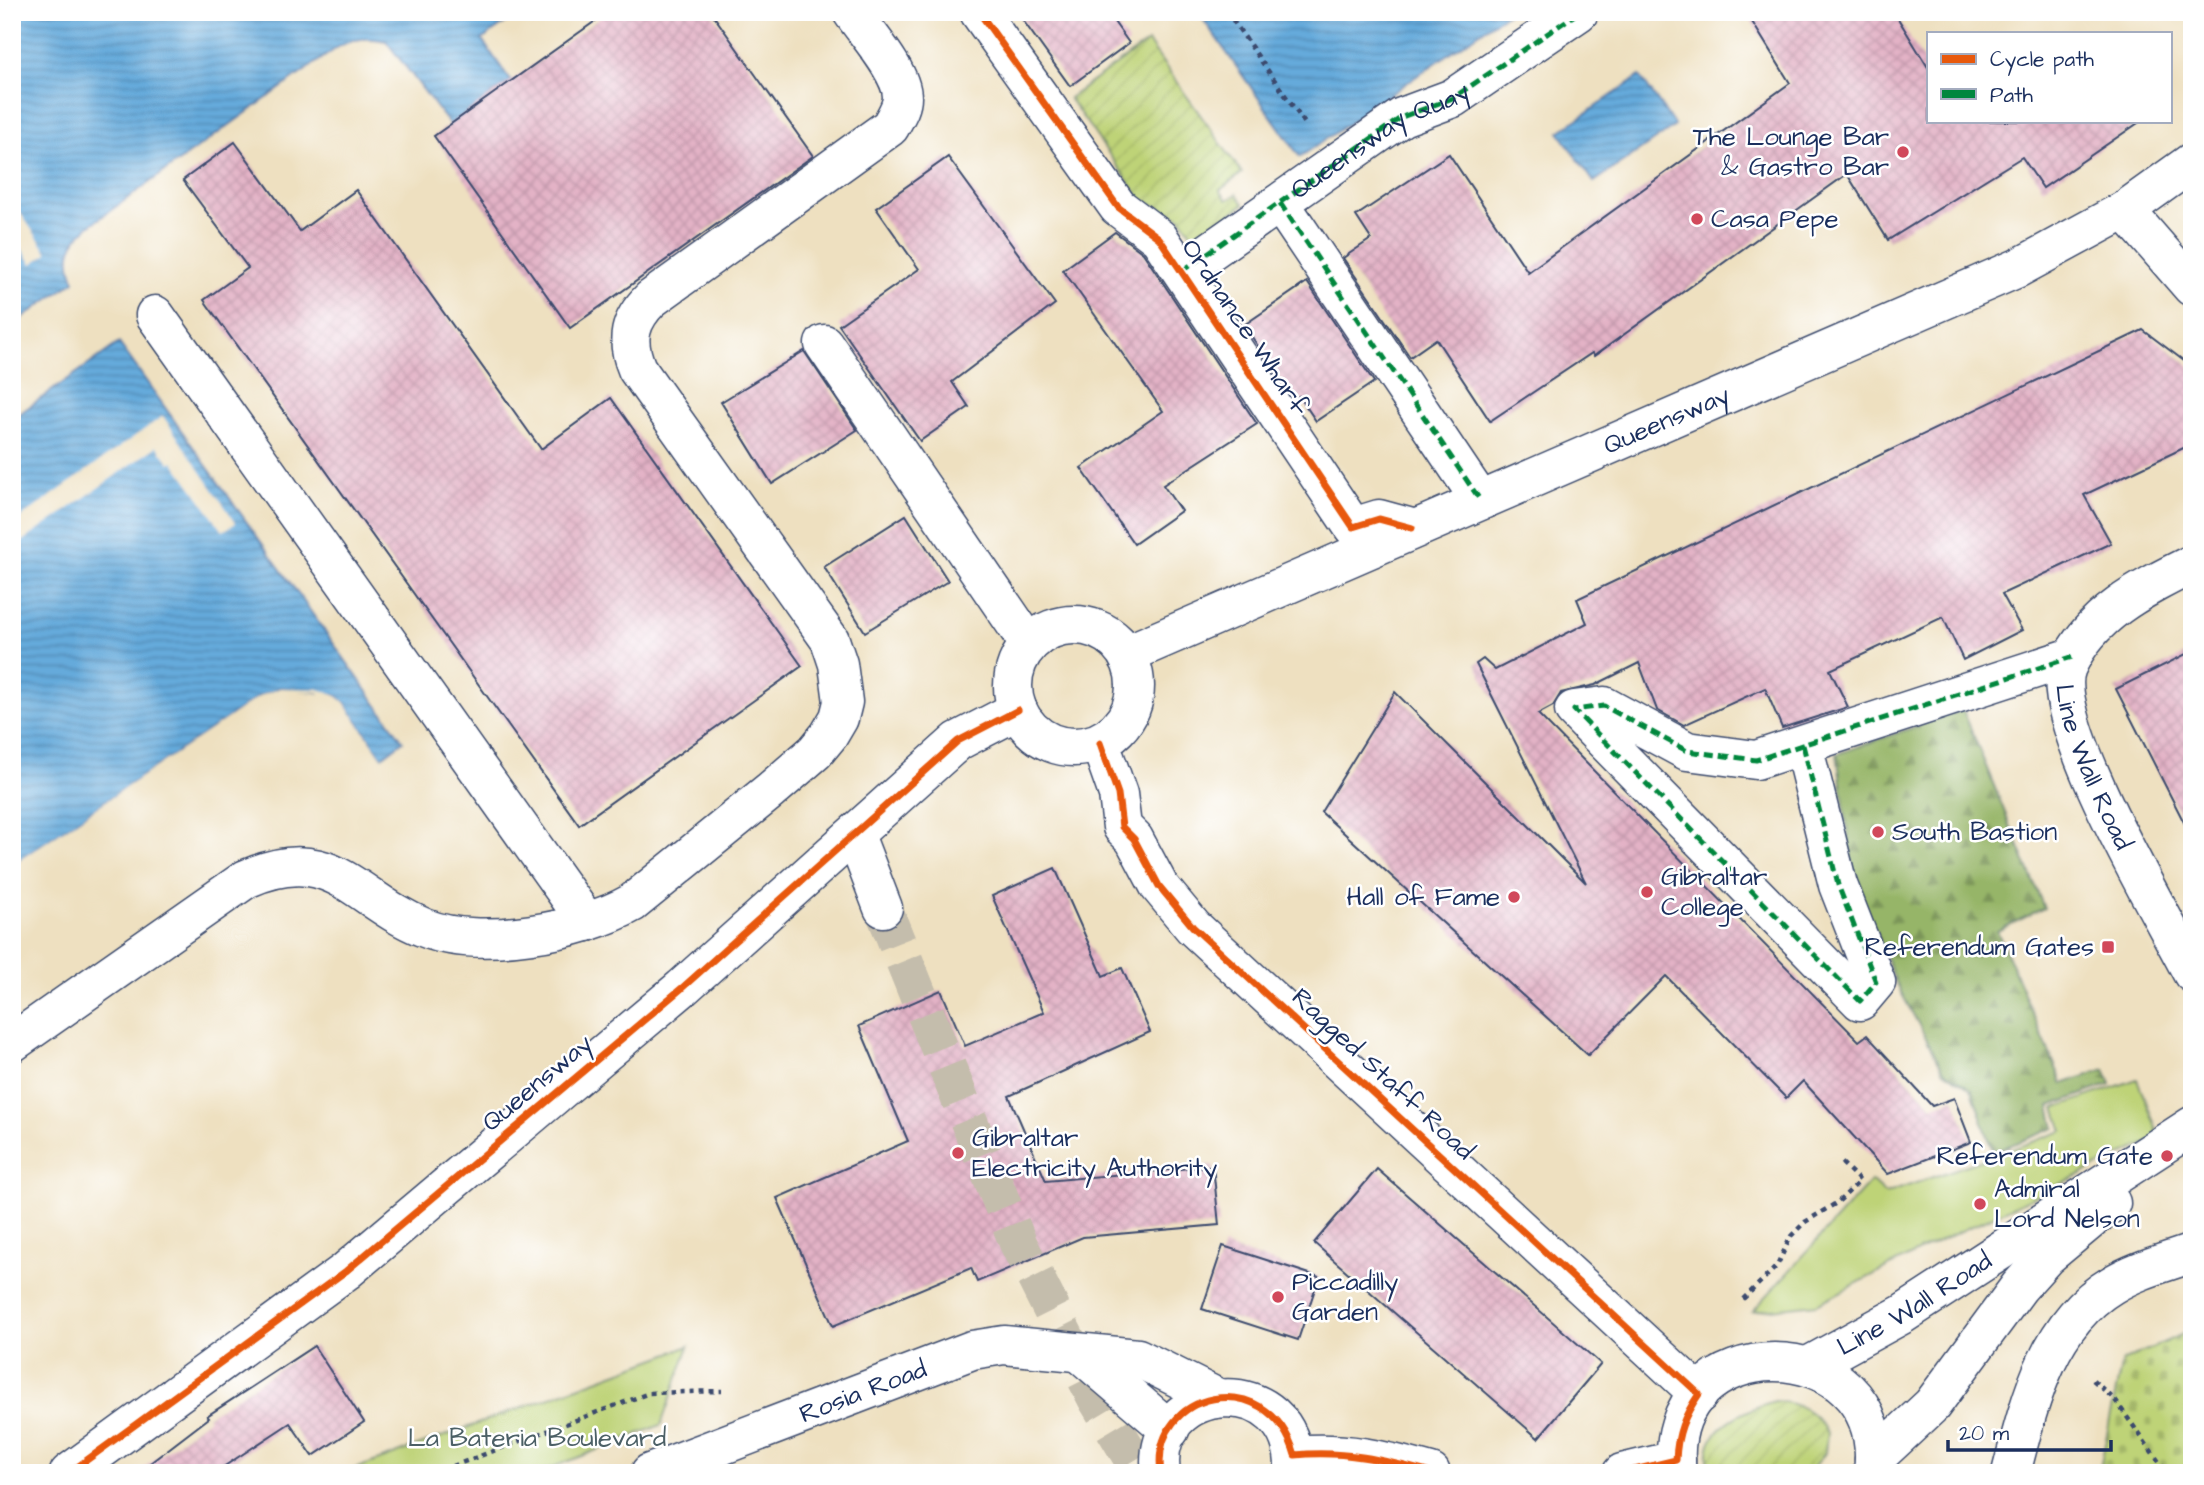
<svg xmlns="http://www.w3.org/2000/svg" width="2204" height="1485" font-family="'Architects Daughter',sans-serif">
  <defs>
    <pattern id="forest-firs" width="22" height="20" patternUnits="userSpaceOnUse" patternTransform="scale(1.75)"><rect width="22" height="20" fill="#96b568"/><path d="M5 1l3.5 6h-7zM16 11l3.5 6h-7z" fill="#7a9459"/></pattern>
    <pattern id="cemetery-stones" width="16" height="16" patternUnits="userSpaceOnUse" patternTransform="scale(1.75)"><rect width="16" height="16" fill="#bed377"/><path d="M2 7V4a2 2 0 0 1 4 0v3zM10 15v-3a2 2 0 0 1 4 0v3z" fill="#a3b569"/></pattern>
    <pattern id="garden-furrows" width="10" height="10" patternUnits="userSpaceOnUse" patternTransform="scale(1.75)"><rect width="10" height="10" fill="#bed377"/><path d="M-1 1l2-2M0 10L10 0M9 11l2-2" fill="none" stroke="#a3b569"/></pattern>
    <pattern id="water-rules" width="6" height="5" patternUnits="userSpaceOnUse" patternTransform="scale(1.75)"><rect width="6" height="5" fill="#65aadb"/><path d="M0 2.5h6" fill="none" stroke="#528bb5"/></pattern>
    <pattern id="building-cross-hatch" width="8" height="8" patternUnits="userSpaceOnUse" patternTransform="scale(1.75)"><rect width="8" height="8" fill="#e3b2c6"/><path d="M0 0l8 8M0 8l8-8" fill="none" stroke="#c299ac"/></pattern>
  </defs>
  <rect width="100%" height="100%" fill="#fff"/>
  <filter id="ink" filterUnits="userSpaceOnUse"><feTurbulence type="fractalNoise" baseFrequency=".0143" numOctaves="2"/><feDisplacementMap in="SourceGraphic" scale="14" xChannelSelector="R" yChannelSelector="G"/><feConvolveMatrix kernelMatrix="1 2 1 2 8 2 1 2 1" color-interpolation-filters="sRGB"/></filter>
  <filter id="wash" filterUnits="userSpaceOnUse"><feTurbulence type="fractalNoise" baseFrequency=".00686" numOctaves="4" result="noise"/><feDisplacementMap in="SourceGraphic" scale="28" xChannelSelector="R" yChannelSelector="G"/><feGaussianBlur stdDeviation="1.57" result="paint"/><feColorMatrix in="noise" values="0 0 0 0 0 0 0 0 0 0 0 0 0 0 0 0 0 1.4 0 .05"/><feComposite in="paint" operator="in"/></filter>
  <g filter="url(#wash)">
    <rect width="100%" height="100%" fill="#eee0c0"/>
    <!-- green -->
    <g fill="#bed377" stroke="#6c816a" stroke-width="2">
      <path d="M 2137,1079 L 2160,1137 L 1925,1248 L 1817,1304 L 1753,1311 L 1871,1181 L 1885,1194 L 2063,1131 L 2055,1108 Z"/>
      <path d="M 689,1346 L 661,1425 L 538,1473 L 344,1473 Z"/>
    </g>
    <!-- forest -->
    <path fill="url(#forest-firs)" stroke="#587263" stroke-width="2" d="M 1963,710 L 2044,908 L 1997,931 L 2063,1084 L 2105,1069 L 2111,1084 L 2050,1106 L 2055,1128 L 1993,1152 L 1972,1090 L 1944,1071 L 1897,985 L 1854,879 L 1837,754 Z"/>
    <!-- cemetery -->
    <path fill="url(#cemetery-stones)" stroke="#6c816a" stroke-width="2" d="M 2192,1330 L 2192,1473 L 2099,1473 L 2122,1361 Z"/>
    <!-- garden -->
    <g fill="url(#garden-furrows)" stroke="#6c816a" stroke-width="2">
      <path d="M 1148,42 L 1242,173 L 1220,190 L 1227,200 L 1237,194 L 1244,204 L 1195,239 L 1180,217 L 1141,199 L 1069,98 Z"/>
      <path d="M 1775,1401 C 1800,1403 1815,1411 1827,1433 L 1825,1453 L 1809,1473 L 1712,1473 C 1693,1432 1743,1410 1775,1401 Z"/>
    </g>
    <!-- water -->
    <g fill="url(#water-rules)" stroke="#406c9c" stroke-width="2">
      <path d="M 12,12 L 520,12 L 482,40 L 511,81 L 450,125 L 386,41 C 367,37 355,38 338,47 L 89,226 C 69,243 65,257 75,281 L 12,325 Z"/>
      <path d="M 1198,12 L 1509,12 L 1300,157 Z"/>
      <path d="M 1640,76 L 1675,126 L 1594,182 L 1559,132 Z"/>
      <path d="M 119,343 L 403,741 L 382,757 L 344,702 L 334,694 L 280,688 L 260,696 L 12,865 L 12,419 Z"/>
    </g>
    <!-- pier -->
    <g fill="#eee0c0">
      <path d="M 12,201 L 48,253 L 32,264 L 12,234 Z"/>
      <path d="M 163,416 L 236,523 L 223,531 L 173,461 L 170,463 L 157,446 L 12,549 L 12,524 Z"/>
      <path d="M 280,688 L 318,689 L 334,694 L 344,702 L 384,760 L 379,759 L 341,705 L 332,697 L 317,692 L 281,691 L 262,699 L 12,869 L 12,865 L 260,696 Z"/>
    </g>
    <g id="blocks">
      <!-- building -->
      <g fill="url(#building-cross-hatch)">
        <path d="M 608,12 L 711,12 L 813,156 L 570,328 L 434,136 Z"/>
        <path d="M 1017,12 L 1107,12 L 1129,43 L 1070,86 Z"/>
        <path d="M 1746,12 L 1894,12 L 1929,69 L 1929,121 L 2141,121 L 2043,188 L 2022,157 L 1888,240 L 1847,174 L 1594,356 L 1592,353 L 1490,421 L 1436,339 L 1410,357 L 1343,258 L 1371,239 L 1356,216 L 1449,154 L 1528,272 L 1790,83 Z"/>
        <path d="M 235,142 L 300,231 L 356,190 L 541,449 L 611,398 L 802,666 L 579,825 L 204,300 L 248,268 L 183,180 Z"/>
        <path d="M 948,157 L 1055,304 L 952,382 L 969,407 L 920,441 L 839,325 L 919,269 L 876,208 Z"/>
        <path d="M 1115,232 L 1143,253 L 1257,424 L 1163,485 L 1181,511 L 1134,544 L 1081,468 L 1163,411 L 1063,270 Z"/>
        <path d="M 1307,282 L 1374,382 L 1316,421 L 1299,396 L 1294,400 L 1244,325 Z"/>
        <path d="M 2143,330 L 2192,367 L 2192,444 L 2084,495 L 2111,543 L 2002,594 L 2022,630 L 1963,660 L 1943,617 L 1830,670 L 1848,707 L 1782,728 L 1765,688 L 1684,725 L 1657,710 L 1639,663 L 1595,685 L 1561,693 L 1553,706 L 1538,714 L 1859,1041 L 1867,1035 L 1932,1106 L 1954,1098 L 1971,1142 L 1888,1174 L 1803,1081 L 1786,1098 L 1666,976 L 1588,1055 L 1321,812 L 1395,692 L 1586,883 L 1476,664 L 1483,659 L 1495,670 L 1587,623 L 1577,599 Z"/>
        <path d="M 804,351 L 857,430 L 772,484 L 721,402 Z"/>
        <path d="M 906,515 L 948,581 L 865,632 L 824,567 Z"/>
        <path d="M 2192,651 L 2192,838 L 2116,689 Z"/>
        <path d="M 1055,868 L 1103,976 L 1122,968 L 1150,1032 L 1009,1096 L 1046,1181 L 1213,1166 L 1219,1225 L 1083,1237 L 977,1282 L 971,1268 L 833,1326 L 777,1198 L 908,1141 L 859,1026 L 941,990 L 965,1046 L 1044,1012 L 992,896 Z"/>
        <path d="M 1377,1169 L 1601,1364 L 1538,1438 L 1314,1243 Z"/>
        <path d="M 1223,1246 L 1319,1277 L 1298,1340 L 1202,1309 Z"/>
        <path d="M 314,1346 L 364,1422 L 313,1456 L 290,1423 L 214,1473 L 137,1473 L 209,1418 L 207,1416 Z"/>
      </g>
    </g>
  </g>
  <g filter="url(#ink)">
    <use href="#blocks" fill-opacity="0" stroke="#3b4a6d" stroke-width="2"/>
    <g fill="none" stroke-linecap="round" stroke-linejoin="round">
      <!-- minor-tunnel -->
      <path stroke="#c4bdac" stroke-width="38" stroke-dasharray="38 19" stroke-linecap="butt" d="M 883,908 L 1018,1243 L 1096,1398 L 1141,1473"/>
      <!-- minor casing -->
      <g stroke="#3b4a6d" stroke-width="41">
        <g id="minor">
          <path d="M 979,12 L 1118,207 L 1159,238 L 1353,527 L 1379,519 L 1412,528"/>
          <path d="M 1280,203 L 1480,500"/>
          <path d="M 2125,210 L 2192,287"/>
          <path id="s1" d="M 1182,271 L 1402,117 L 1453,98 L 1579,12"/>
          <path d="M 155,315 L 587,922"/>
          <path d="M 824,344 L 1029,644"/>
          <path id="s2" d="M 2192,564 C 2144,588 2090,614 2067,667 C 2045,719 2164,918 2192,973"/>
          <path d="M 1803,745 L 1838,885 L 1876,982 L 1860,1001 L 1574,710 L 1604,706 L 1687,751 L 1756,760 L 2072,657"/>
          <path d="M 855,835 L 883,908"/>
          <path d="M 12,1043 L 246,879 C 333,840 354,900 425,928 C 479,950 583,931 632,903 L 770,791 L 815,752 L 829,735 L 839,718 L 843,702 L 838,664 L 830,640 L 637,369 C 625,340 629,321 651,299 L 890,127 C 895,117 902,108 902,97 C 902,72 866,33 852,12"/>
          <path id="s3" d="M 1810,1365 L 1903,1314 L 2192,1126"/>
          <path d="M 1874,1459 L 1932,1405 L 2019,1287 L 2046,1257 L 2111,1203"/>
          <path d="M 69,1473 L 346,1271 L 682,988 L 958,741 L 1018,710"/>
          <path d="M 2011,1473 C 2029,1404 2047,1324 2112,1285 C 2136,1270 2165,1263 2192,1253"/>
        </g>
      </g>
      <!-- major casing -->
      <g stroke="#3b4a6d" stroke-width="41">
        <g id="major">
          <circle cx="1074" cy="686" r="61"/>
          <path id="s4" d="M 1127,654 L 2018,268 L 2125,210 L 2192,162"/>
          <path d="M 1100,743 L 1118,794 L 1122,827 L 1134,839 L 1159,886 L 1193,927 L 1699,1394"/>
          <path d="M 1081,1354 L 1170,1430"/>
          <path d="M 1295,1455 C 1344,1450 1384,1460 1431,1473"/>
          <path id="s5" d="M 650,1473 L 972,1350 L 1004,1345 L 1138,1358 L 1216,1397"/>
          <path d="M 1161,1473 C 1147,1381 1298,1366 1294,1473"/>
          <path d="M 1622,1473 L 1676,1460"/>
          <path d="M 1677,1473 C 1657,1325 1891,1325 1873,1473"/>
        </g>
      </g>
      <!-- path -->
      <g stroke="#3b4a6d" stroke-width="4.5" stroke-dasharray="5 5" stroke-linecap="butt">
        <path d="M 1227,12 L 1306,125"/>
        <path d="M 1743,1299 L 1777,1266 L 1791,1236 L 1805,1222 L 1838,1202 L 1860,1181 L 1841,1162"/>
        <path d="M 2093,1380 L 2115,1400 L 2167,1473"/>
        <path d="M 434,1473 L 649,1393 L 722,1391"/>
      </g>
      <!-- minor -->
      <use href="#minor" stroke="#fff" stroke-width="38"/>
      <!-- major -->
      <use href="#major" stroke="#fff" stroke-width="38"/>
      <!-- quiet -->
      <g stroke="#00873e" stroke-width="5" stroke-dasharray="10 5" stroke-linecap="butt">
        <path d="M 1280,203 L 1480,500"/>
        <path d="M 1182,271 L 1402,117 L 1453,98 L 1579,12"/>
        <path d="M 1803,745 L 1838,885 L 1876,982 L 1860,1001 L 1574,710 L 1604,706 L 1687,751 L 1756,760 L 2072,657"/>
      </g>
      <!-- cycleway casing -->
      <g stroke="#fff" stroke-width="11">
        <g id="cycleway">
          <path d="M 979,12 L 1118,207 L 1159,238 L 1353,527 L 1379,519 L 1412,528"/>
          <path d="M 1100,743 L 1118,794 L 1122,827 L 1134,839 L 1159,886 L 1193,927 L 1699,1394 C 1684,1416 1677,1434 1676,1460 L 1622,1473"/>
          <path d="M 69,1473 L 346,1271 L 682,988 L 958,741 L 1018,710"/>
          <path d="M 1161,1473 C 1149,1392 1268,1362 1295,1455 C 1344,1450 1384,1460 1431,1473"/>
        </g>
      </g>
      <!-- cycleway -->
      <use href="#cycleway" stroke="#e8590c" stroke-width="7"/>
    </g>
  </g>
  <!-- markers -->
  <g fill="#d1495b" stroke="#fff" stroke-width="2.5">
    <circle cx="1903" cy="152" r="7"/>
    <circle cx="1697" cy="219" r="7"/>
    <circle cx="1878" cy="832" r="7"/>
    <circle cx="1647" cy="892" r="7"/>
    <circle cx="1514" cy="897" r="7"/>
    <rect x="2101" y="940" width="14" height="14" rx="3.5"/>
    <circle cx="958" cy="1153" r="7"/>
    <circle cx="2167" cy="1156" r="7"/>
    <circle cx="1980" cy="1204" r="7"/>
    <circle cx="1278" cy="1297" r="7"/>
  </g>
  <g text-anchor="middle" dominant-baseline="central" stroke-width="5" stroke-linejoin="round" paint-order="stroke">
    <!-- poi labels -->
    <g font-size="26" fill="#1b2f5e" stroke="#fff" text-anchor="start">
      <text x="1889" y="137" text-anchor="end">The Lounge Bar<tspan x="1889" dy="30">&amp; Gastro Bar</tspan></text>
      <text x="1711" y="219">Casa Pepe</text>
      <text x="1892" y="832">South Bastion</text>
      <text x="1661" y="877">Gibraltar<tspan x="1661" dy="30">College</tspan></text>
      <text x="1500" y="897" text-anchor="end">Hall of Fame</text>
      <text x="2094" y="947" text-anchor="end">Referendum Gates</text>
      <text x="972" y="1138">Gibraltar<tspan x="972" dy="30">Electricity Authority</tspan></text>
      <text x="2153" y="1156" text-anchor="end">Referendum Gate</text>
      <text x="1994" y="1189">Admiral<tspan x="1994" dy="30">Lord Nelson</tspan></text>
      <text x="1292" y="1282">Piccadilly<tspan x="1292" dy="30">Garden</tspan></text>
    </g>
    <!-- street labels -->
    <g font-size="26" fill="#1b2f5e" stroke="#fff">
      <text stroke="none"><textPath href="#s1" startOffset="238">Queensway Quay</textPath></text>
      <text transform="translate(1245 327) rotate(56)">Ordnance Wharf</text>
      <text stroke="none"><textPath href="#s4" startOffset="588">Queensway</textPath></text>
      <text stroke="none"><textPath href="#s2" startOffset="271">Line Wall Road</textPath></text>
      <text transform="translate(1383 1074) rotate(43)">Ragged Staff Road</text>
      <text transform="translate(537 1083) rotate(-40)">Queensway</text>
      <text stroke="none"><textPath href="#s3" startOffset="121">Line Wall Road</textPath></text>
      <text stroke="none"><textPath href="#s5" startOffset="228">Rosia Road</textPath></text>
    </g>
    <!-- park labels -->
    <g font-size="26" fill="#4c6066" stroke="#fff">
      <text x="537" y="1438">La Bateria Boulevard</text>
    </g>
  </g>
  <!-- margin -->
  <rect width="2204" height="1485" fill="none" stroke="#fff" stroke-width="42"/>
  <!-- legend -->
  <rect x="1927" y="32" width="245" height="91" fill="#ffffff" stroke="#a4acbf" stroke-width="2"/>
  <rect x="1941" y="54" width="35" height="10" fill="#e8590c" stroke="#a4acbf" stroke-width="2"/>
  <text x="1990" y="66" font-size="21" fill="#1b2f5e">Cycle path</text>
  <rect x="1941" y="89" width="35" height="10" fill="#00873e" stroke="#a4acbf" stroke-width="2"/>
  <text x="1990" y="102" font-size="21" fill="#1b2f5e">Path</text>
  <!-- scale -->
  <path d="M1948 1440v10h163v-10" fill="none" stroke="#1b2f5e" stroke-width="3.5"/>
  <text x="1959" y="1440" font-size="21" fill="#1b2f5e" stroke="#ffffff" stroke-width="5" paint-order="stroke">20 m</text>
</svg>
